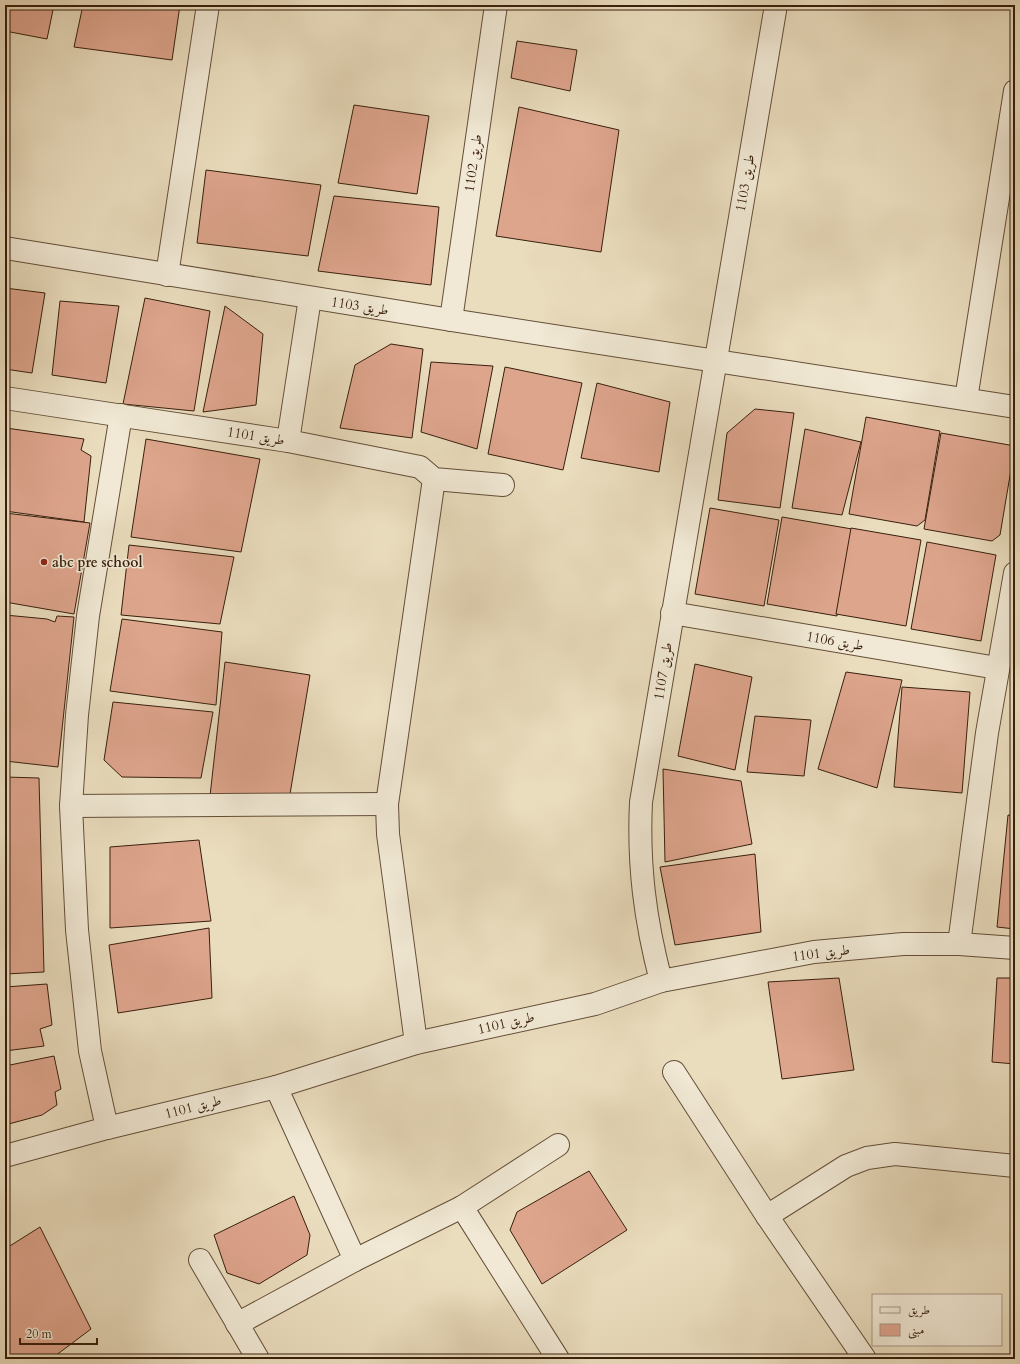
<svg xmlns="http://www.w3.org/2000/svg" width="1020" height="1364" font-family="Cardo,Amiri,serif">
  <rect width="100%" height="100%" fill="#eaddbe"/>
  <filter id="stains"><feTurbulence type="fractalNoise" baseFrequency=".005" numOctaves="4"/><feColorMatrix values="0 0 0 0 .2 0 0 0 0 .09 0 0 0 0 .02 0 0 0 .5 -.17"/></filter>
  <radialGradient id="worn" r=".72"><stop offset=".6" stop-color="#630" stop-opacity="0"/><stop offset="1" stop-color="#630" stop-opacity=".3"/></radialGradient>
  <!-- building -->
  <g fill="#dea58d" stroke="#381f0c">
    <path d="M 5,5 L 54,5 L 47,39 L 5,31 Z"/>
    <path d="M 83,5 L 180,5 L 172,60 L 74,47 Z"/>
    <path d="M 517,41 L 577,50 L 570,91 L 511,78 Z"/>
    <path d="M 354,105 L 429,116 L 417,194 L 338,183 Z"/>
    <path d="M 519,107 L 619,130 L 601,252 L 496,236 Z"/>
    <path d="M 206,170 L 321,185 L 308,256 L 197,243 Z"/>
    <path d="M 334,196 L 439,207 L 431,285 L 318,271 Z"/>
    <path d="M 5,288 L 45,293 L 32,373 L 5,369 Z"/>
    <path d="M 145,298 L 210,311 L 194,411 L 123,404 Z"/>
    <path d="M 60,301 L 119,306 L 106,383 L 52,375 Z"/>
    <path d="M 225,306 L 263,334 L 256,405 L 203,412 Z"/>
    <path d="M 391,344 L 423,349 L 412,438 L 340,428 L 355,365 Z"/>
    <path d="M 431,362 L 493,366 L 477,449 L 421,432 Z"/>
    <path d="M 505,367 L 582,383 L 563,470 L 488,454 Z"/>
    <path d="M 597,383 L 670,402 L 659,472 L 581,458 Z"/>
    <path d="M 755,409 L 794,413 L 780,508 L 718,500 L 727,433 Z"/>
    <path d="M 866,417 L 940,431 L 925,520 L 917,526 L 849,514 Z"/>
    <path d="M 6,428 L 84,439 L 81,450 L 91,456 L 84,522 L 5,511 Z"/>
    <path d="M 805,429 L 861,442 L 842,515 L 792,508 Z"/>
    <path d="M 941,433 L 1015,446 L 1000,535 L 992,541 L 924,529 Z"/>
    <path d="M 146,439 L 260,459 L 241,552 L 131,537 Z"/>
    <path d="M 710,508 L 779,520 L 764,606 L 695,594 Z"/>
    <path d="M 5,513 L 90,523 L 74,614 L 5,602 Z"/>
    <path d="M 782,517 L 852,529 L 837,616 L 767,604 Z"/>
    <path d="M 851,528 L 921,540 L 906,626 L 836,614 Z"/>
    <path d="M 927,542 L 996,555 L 981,641 L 911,629 Z"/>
    <path d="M 129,545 L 234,557 L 220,624 L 121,615 Z"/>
    <path d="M 5,615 L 47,619 L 55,622 L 57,616 L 74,617 L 58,767 L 5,761 Z"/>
    <path d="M 122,619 L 222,632 L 216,705 L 110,691 Z"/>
    <path d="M 225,662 L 310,675 L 290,794 L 210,796 Z"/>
    <path d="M 695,664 L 752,677 L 735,770 L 678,756 Z"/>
    <path d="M 846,672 L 902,680 L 877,788 L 818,769 Z"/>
    <path d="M 902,687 L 970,692 L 962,793 L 894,787 Z"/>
    <path d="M 113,702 L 213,712 L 201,778 L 122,777 L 104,760 Z"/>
    <path d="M 755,716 L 811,720 L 804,776 L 747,772 Z"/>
    <path d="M 663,769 L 741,781 L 752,844 L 665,862 Z"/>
    <path d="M 5,777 L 39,778 L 44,972 L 5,974 Z"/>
    <path d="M 1008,815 L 1015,816 L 1015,929 L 997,927 Z"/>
    <path d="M 199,840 L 211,921 L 110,928 L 110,847 Z"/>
    <path d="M 755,854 L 761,932 L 675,945 L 660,867 Z"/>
    <path d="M 209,928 L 212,998 L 118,1013 L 109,945 Z"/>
    <path d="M 839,978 L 854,1070 L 782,1079 L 768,982 Z"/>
    <path d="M 997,978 L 1015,978 L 1015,1064 L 992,1062 Z"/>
    <path d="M 47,984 L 52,1025 L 40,1029 L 44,1046 L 5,1051 L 5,987 Z"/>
    <path d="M 54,1056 L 61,1089 L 55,1092 L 57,1105 L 42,1115 L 5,1125 L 5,1066 Z"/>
    <path d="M 589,1171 L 627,1230 L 542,1284 L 510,1230 L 517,1212 Z"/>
    <path d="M 294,1196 L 310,1235 L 307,1255 L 259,1284 L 227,1273 L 214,1235 Z"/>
    <path d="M 40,1227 L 91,1329 L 51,1359 L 5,1359 L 5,1249 Z"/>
  </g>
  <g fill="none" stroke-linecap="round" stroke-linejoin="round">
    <!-- street casing -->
    <g stroke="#644e38" stroke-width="24">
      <g id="street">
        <path d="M 5,248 L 451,320 L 1015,407"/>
        <path d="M 167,275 L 208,5"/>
        <path d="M 451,320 L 496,5"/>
        <path d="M 5,398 L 288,441 L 420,467 L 434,479 L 503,485"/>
        <path d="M 966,399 L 1015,91"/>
        <path d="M 288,441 L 310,298"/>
        <path d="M 672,613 L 997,668"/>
        <path d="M 71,806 L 387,804"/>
        <path d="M 959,944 L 987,733 L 1015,573"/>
        <path d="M 661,981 C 645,920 638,865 641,802 L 776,5"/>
        <path d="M 416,1043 L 388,834 L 387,804 L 434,479"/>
        <path d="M 674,1072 L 767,1216 L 865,1359"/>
        <path d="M 276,1087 L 355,1260"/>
        <path d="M 107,1128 L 90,1051 L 77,930 L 71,806 L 77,715 L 88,616 L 121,415"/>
        <path d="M 5,1156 L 107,1128 L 276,1087 L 416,1043 L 595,1004 L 661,981 L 814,952 L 903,944 L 959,944 L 1015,948"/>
        <path d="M 462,1207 L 558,1359"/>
        <path d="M 767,1216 L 846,1166 L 867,1158 L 895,1154 L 1015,1166"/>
        <path d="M 200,1260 L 258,1359"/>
        <path d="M 237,1324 L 355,1260 L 462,1207 L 558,1145"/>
      </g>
    </g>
    <!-- street -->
    <use href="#street" stroke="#f1e9d5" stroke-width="22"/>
  </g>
  <!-- markers -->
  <circle fill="#8f2418" stroke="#f1e9d5" stroke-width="1.5" cx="44" cy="562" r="4"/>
  <g text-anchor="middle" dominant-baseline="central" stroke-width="3" stroke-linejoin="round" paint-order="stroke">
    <!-- street labels -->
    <g font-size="14" fill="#381f0c" stroke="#f1e9d5">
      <text transform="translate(473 163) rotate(-82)">طريق 1102</text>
      <text transform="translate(745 183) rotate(-80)">طريق 1103</text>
      <text transform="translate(360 306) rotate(9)">طريق 1103</text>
      <text transform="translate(256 436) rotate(9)">طريق 1101</text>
      <text transform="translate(835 641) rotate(10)">طريق 1106</text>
      <text transform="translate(663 671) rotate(-81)">طريق 1107</text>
      <text transform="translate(821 953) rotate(-7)">طريق 1101</text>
      <text transform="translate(506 1023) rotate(-13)">طريق 1101</text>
      <text transform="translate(193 1107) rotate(-14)">طريق 1101</text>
    </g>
    <!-- poi labels -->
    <g font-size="14" font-weight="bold" fill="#381f0c" stroke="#f1e9d5" text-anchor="start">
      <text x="52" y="562">abc pre school</text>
    </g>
  </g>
  <!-- margin -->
  <rect width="1020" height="1364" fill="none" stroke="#eaddbe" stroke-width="20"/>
  <rect x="6" y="6" width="1008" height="1352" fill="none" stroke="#381f0c" stroke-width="2"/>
  <rect x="10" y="10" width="1000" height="1344" fill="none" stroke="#381f0c"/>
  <!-- legend -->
  <rect x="872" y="1294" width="130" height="52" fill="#f1e9d5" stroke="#a79885"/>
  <rect x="880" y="1307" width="20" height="6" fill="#f1e9d5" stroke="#a79885"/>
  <text x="908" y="1314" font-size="12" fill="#381f0c">طريق</text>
  <rect x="880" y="1324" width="20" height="12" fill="#dea58d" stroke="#a79885"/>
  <text x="908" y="1334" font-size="12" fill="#381f0c">مبنى</text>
  <!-- scale -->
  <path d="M20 1338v6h77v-6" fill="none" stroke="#381f0c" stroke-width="2"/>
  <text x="26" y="1338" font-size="12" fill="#381f0c" stroke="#f1e9d5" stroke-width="3" paint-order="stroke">20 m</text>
  <rect width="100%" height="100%" filter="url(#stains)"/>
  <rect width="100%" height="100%" fill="url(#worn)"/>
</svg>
